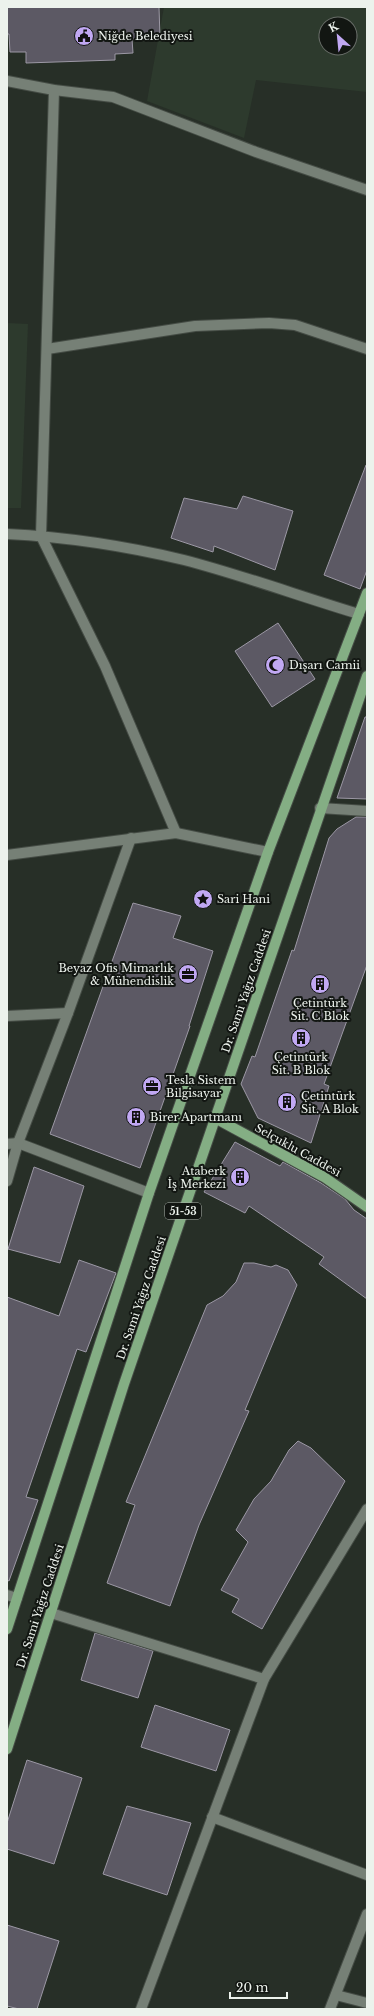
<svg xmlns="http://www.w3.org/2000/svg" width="374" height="2016" font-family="'Libre Baskerville',serif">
  <rect width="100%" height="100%" fill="#272f27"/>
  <!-- built -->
  <g fill="#2d3a2d" fill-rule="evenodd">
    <path d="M 164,7 L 367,7 L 367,92 L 256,80 L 244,138 L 147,101 ZM 326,24 L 350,24 L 350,48 L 326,48 Z"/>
    <path d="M 7,323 L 28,324 L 21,508 L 7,508 Z"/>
  </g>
  <!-- building -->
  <g fill="#5c5964" stroke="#9c98a5">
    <path d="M 7,7 L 159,7 L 160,38 L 132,39 L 133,53 L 115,54 L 115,60 L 26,63 L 26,52 L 10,52 L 9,34 L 7,34 Z"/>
    <path d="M 366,465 L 367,465 L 367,570 L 360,589 L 324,575 Z"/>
    <path d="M 243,496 L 293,511 L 275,570 L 214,546 L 213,552 L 171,538 L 184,498 L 237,509 Z"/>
    <path d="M 278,623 L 315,679 L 272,707 L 235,651 Z"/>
    <path d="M 365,717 L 367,717 L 367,799 L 337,798 Z"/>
    <path d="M 356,817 L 367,817 L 367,965 L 324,1084 L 329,1086 L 311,1143 L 258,1118 L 241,1084 L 252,1056 L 255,1057 L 292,950 L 294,951 L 329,838 L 337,829 Z"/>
    <path d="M 133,903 L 181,916 L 173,938 L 213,951 L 189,1026 L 190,1026 L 140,1168 L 50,1134 Z"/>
    <path d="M 235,1142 L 280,1166 L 283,1162 L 321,1183 L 345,1199 L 354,1210 L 367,1219 L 367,1299 L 319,1264 L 324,1257 L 249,1206 L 245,1213 L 204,1192 Z"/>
    <path d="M 34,1167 L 84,1186 L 60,1263 L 8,1249 Z"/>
    <path d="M 79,1260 L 116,1273 L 86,1352 L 77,1349 L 26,1497 L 38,1500 L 9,1581 L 7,1580 L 7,1297 L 59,1316 Z"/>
    <path d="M 244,1263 L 254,1263 L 271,1267 L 276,1265 L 288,1270 L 297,1285 L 245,1410 L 249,1411 L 199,1525 L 170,1606 L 107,1583 L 135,1505 L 126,1502 L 207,1305 L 223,1296 L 236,1282 Z"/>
    <path d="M 298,1441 L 311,1448 L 345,1481 L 262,1629 L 232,1612 L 239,1599 L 221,1590 L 248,1542 L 236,1530 L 254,1499 L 271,1481 L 289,1450 Z"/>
    <path d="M 95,1633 L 153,1651 L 138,1698 L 81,1680 Z"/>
    <path d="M 155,1705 L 230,1730 L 216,1771 L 141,1747 Z"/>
    <path d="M 27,1760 L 82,1778 L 54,1864 L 7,1849 L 7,1823 Z"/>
    <path d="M 127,1806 L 191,1823 L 167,1895 L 103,1874 Z"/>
    <path d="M 7,1925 L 59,1941 L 37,2009 L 19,2009 L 7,2006 Z"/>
  </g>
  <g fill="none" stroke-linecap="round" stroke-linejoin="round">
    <!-- minor casing -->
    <g stroke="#454c45" stroke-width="12">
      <g id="minor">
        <path d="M 7,81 L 54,90 L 113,97 L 256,152 L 367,190"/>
        <path d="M 54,90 L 41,536 L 105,666 L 176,833"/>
        <path d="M 47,349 L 195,326 L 269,323 L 295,325 L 367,349"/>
        <path d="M 7,534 C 67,537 126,546 184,560 C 242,575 302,597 359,614"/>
        <path d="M 320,808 L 367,811"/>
        <path d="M 7,855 L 176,833 L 268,852"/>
        <path d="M 7,1016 L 68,1013"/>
        <path d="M 7,1144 L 18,1143 L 149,1193"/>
        <path d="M 7,1181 L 18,1143 L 68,1013 L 131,838"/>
        <path d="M 7,1595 L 17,1598"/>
        <path d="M 51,1613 L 264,1679"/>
        <path d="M 212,1817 L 367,1875"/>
        <path d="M 336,1995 L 367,2003"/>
        <path d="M 141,2009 L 264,1679 L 367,1509"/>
        <path d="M 330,2009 L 367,1914"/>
      </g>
    </g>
    <!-- major casing -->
    <g stroke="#454c45" stroke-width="12">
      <g id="major">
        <path d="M 215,1118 L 324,1177 L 367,1207"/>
        <path d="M 7,1629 L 149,1193 L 180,1104 L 268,852 L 367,593"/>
        <path d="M 7,1749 L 124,1384 L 367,676"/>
      </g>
    </g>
    <!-- minor -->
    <use href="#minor" stroke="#768076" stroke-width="10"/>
    <!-- major -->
    <use href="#major" stroke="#84ae84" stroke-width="10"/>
  </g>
  <!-- icons -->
  <defs>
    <g id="civic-disc" transform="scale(1)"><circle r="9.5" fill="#c1a8f3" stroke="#121612"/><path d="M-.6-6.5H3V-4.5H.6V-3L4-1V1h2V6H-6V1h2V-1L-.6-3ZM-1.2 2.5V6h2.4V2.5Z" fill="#111"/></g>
    <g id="mosque-disc" transform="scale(1)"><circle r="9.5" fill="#c1a8f3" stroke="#121612"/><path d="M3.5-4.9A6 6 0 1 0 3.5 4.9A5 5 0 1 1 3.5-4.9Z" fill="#111"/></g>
    <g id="sight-disc" transform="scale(1)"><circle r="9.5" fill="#c1a8f3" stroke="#121612"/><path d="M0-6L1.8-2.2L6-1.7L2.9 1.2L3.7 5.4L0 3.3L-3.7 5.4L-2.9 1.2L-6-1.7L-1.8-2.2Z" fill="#111"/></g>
    <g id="office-disc" transform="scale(1)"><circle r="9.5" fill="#c1a8f3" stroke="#121612"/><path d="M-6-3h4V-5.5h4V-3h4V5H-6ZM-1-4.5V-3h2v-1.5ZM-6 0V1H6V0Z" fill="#111"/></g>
    <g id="building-disc" transform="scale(1)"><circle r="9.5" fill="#c1a8f3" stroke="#121612"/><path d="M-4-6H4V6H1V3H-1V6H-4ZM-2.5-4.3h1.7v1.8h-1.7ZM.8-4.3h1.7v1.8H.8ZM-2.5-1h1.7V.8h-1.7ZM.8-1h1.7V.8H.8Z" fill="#111"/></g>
  </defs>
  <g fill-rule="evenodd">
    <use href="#civic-disc" x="84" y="36"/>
    <use href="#mosque-disc" x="275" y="665"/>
    <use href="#sight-disc" x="203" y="899"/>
    <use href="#office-disc" x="188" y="974"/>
    <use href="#building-disc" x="320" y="984"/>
    <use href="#building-disc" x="301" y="1038"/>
    <use href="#office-disc" x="152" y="1086"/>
    <use href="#building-disc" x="287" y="1102"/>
    <use href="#building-disc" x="136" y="1117"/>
    <use href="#building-disc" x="240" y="1177"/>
  </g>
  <g text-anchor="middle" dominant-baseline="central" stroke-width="4" stroke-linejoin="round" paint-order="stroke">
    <!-- shield labels -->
    <rect fill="#121612" stroke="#abb0ab" stroke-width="1" x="165" y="1203" width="36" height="16" rx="3"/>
    <g font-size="10" font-weight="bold" fill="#ecf2ec">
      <text x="183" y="1211">51-53</text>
    </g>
    <!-- poi labels -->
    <g font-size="11" fill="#ecf2ec" stroke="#121612" text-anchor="start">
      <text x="98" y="36">Niğde Belediyesi</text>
      <text x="289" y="665">Dışarı Camii</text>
      <text x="217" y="899">Sari Hani</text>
      <text x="174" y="968" text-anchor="end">Beyaz Ofis Mimarlık<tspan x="174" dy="13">&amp; Mühendislik</tspan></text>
      <text x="320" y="1003" text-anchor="middle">Çetintürk<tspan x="320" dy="13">Sit. C Blok</tspan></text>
      <text x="301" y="1057" text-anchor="middle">Çetintürk<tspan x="301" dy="13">Sit. B Blok</tspan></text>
      <text x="166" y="1080">Tesla Sistem<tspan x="166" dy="13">Bilgisayar</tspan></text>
      <text x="301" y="1096">Çetintürk<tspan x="301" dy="13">Sit. A Blok</tspan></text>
      <text x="150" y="1117">Birer Apartmanı</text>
      <text x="226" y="1171" text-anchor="end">Ataberk<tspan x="226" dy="13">İş Merkezi</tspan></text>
    </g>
    <!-- street labels -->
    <g font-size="11" fill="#ecf2ec" stroke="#121612">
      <text transform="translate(246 991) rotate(-71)">Dr. Sami Yağız Caddesi</text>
      <text transform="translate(298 1150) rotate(29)">Selçuklu Caddesi</text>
      <text transform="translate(141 1298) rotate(-71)">Dr. Sami Yağız Caddesi</text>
      <text transform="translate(40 1606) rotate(-72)">Dr. Sami Yağız Caddesi</text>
    </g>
  </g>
  <!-- border -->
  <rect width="374" height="2016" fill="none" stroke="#ecf2ec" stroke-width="16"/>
  <!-- north arrow -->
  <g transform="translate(338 36) rotate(333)"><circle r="19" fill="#121612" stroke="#696e69"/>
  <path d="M0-3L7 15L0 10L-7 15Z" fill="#c1a8f3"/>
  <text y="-6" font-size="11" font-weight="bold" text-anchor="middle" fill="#ecf2ec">K</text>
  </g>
  <!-- scale -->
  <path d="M230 1992v6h57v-6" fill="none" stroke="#ecf2ec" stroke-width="2"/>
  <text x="236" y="1992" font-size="12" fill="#ecf2ec" stroke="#121612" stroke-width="3" paint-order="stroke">20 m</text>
</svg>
